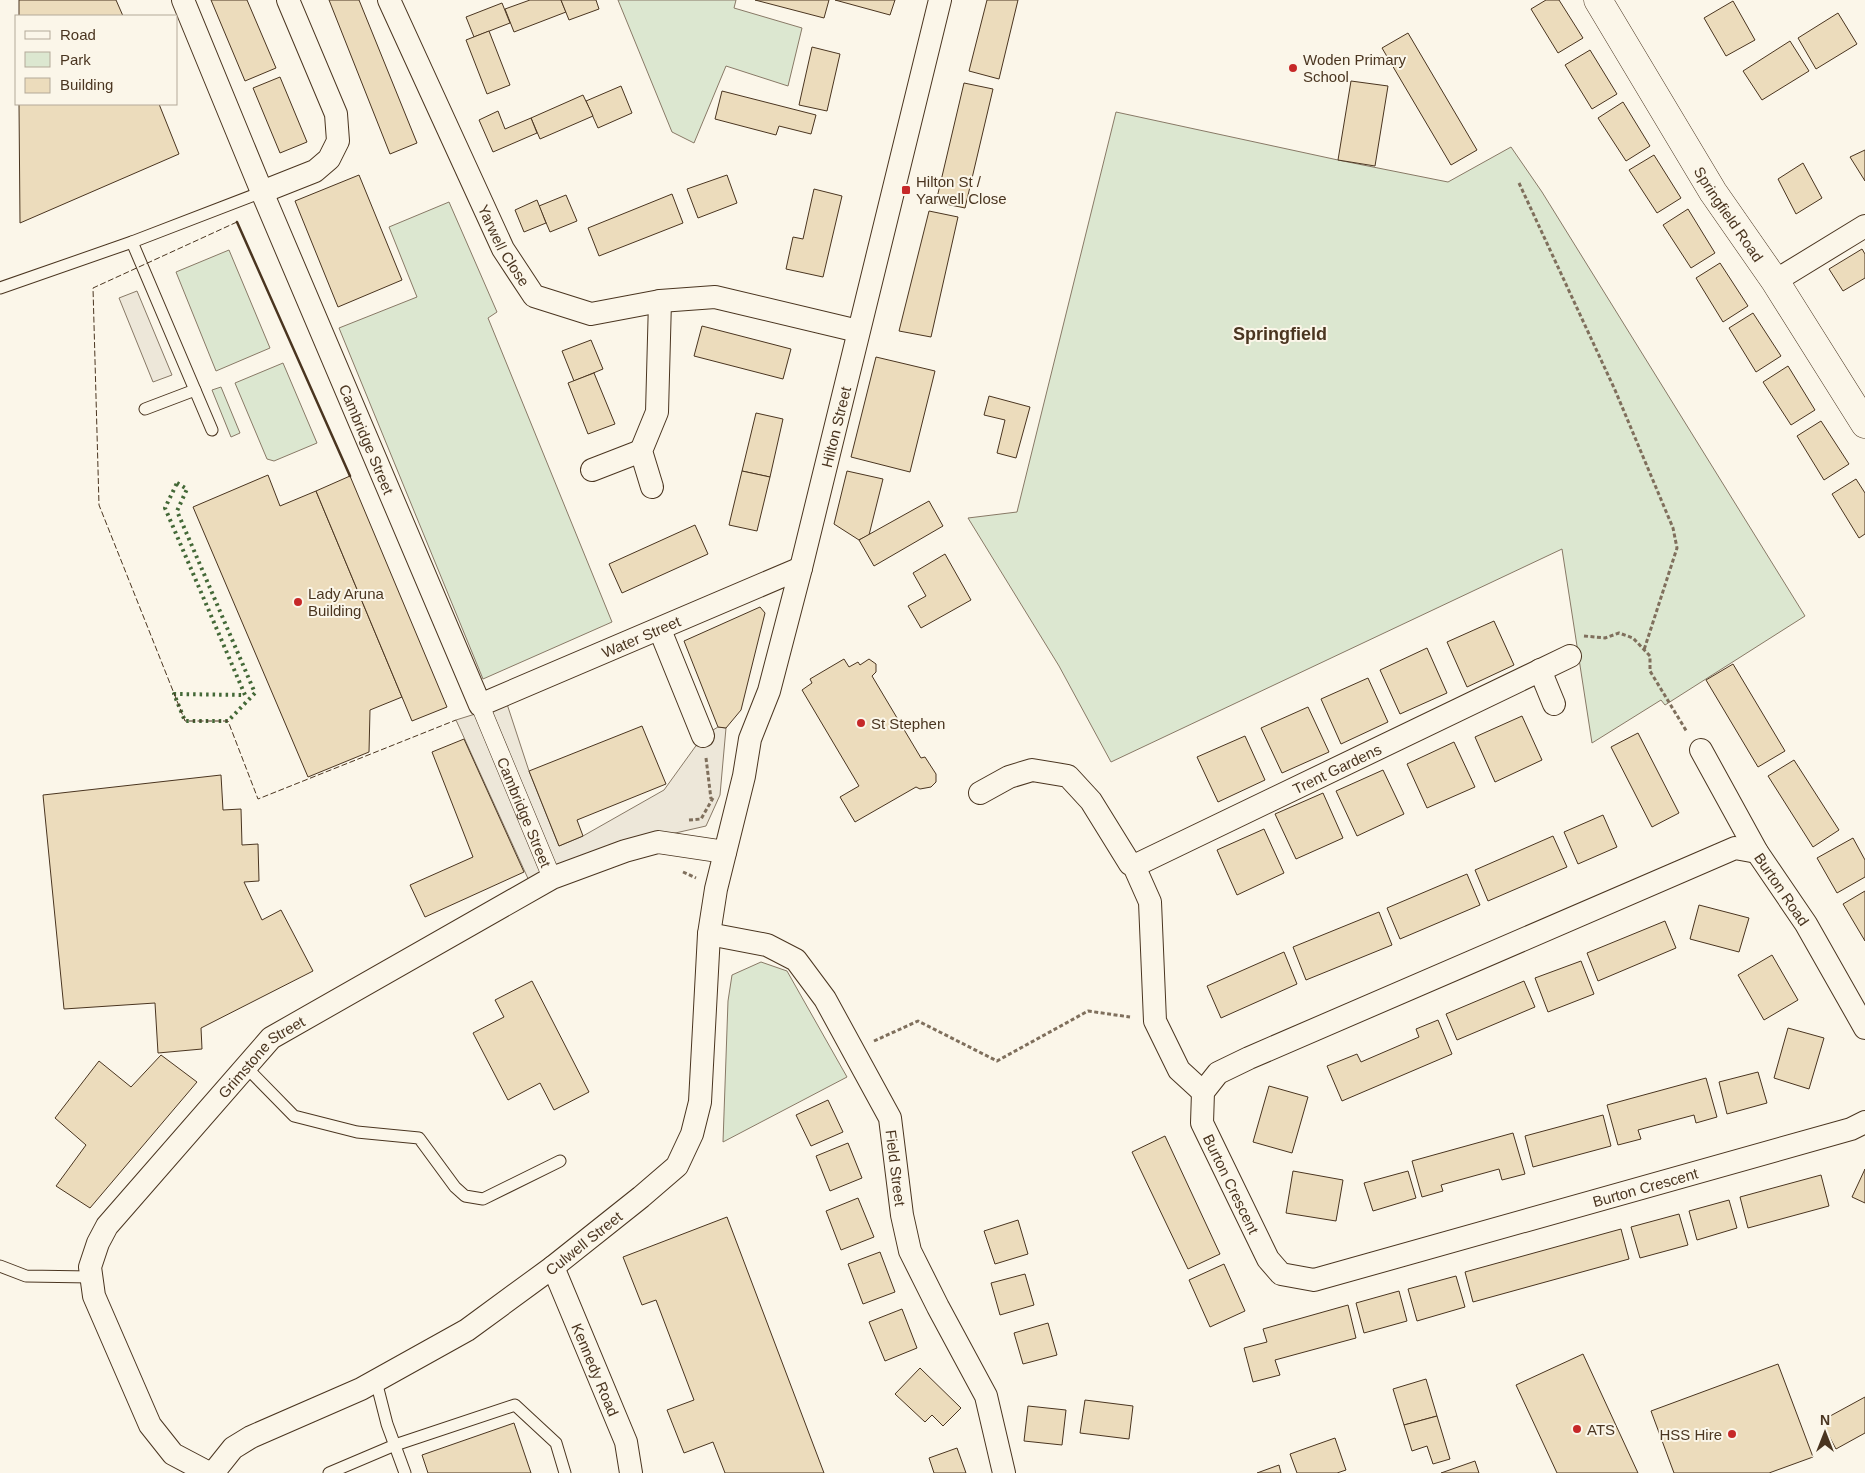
<svg xmlns="http://www.w3.org/2000/svg" width="1865" height="1473" font-family="Arial,sans-serif">
  <rect width="100%" height="100%" fill="#fbf6e9"/>
  <!-- green -->
  <g fill="#dce7d0" stroke="#887966">
    <path d="M 618,0 L 736,0 L 734,8 L 802,28 L 788,86 L 726,66 L 694,143 L 672,132 Z"/>
    <path d="M 1116,112 L 1338,160 L 1448,182 L 1511,147 L 1542,192 L 1805,616 L 1665,705 L 1661,700 L 1592,743 L 1562,549 L 1111,762 L 1059,666 L 968,518 L 1017,512 Z"/>
    <path d="M 449,202 L 497,312 L 488,318 L 612,622 L 483,679 L 339,328 L 417,297 L 389,227 Z"/>
    <path d="M 229,250 L 270,348 L 216,371 L 176,272 Z"/>
    <path d="M 283,363 L 317,443 L 274,461 L 267,459 L 235,383 Z"/>
    <path d="M 221,387 L 240,433 L 231,437 L 212,390 Z"/>
    <path d="M 761,962 L 787,971 L 847,1077 L 723,1142 L 728,1001 L 732,975 Z"/>
  </g>
  <!-- parking -->
  <g fill="#ede7d9" stroke="#887966">
    <path d="M 137,291 L 172,375 L 153,382 L 119,298 Z"/>
    <path d="M 507,704 L 529,771 L 559,846 L 583,836 L 664,790 L 703,736 L 718,727 L 726,728 L 720,795 L 706,826 L 671,834 L 530,883 L 456,720 Z"/>
  </g>
  <!-- building -->
  <g fill="#ecdcbc" stroke="#4a3520">
    <path d="M 19,0 L 116,0 L 123,16 L 19,16 Z"/>
    <path d="M 211,0 L 247,0 L 276,68 L 245,81 Z"/>
    <path d="M 329,0 L 359,0 L 417,143 L 390,154 Z"/>
    <path d="M 530,0 L 561,0 L 566,12 L 514,32 L 505,9 Z"/>
    <path d="M 561,0 L 596,0 L 599,9 L 569,20 Z"/>
    <path d="M 755,0 L 829,0 L 824,18 Z"/>
    <path d="M 835,0 L 895,0 L 890,15 Z"/>
    <path d="M 987,0 L 1018,0 L 999,79 L 969,71 Z"/>
    <path d="M 1546,0 L 1559,0 L 1583,38 L 1558,53 L 1531,9 Z"/>
    <path d="M 1733,1 L 1755,40 L 1726,56 L 1704,18 Z"/>
    <path d="M 502,3 L 510,23 L 474,37 L 466,17 Z"/>
    <path d="M 1838,13 L 1857,44 L 1816,69 L 1798,38 Z"/>
    <path d="M 489,31 L 510,85 L 487,94 L 466,40 Z"/>
    <path d="M 1408,33 L 1477,150 L 1451,165 L 1382,48 Z"/>
    <path d="M 1790,41 L 1809,71 L 1762,100 L 1743,71 Z"/>
    <path d="M 812,47 L 840,54 L 827,111 L 799,105 Z"/>
    <path d="M 1590,50 L 1617,94 L 1592,109 L 1565,65 Z"/>
    <path d="M 280,77 L 307,142 L 280,153 L 253,88 Z"/>
    <path d="M 1351,81 L 1388,86 L 1375,166 L 1338,160 Z"/>
    <path d="M 964,83 L 993,89 L 965,208 L 936,202 Z"/>
    <path d="M 621,86 L 632,113 L 598,128 L 586,101 Z"/>
    <path d="M 722,91 L 816,115 L 811,134 L 779,126 L 776,135 L 715,119 Z"/>
    <path d="M 583,95 L 593,116 L 540,139 L 531,118 Z"/>
    <path d="M 1623,102 L 1650,146 L 1626,161 L 1598,118 Z"/>
    <path d="M 19,104 L 159,104 L 179,154 L 20,223 Z"/>
    <path d="M 498,111 L 505,129 L 531,118 L 537,133 L 493,152 L 479,120 Z"/>
    <path d="M 1865,150 L 1865,181 L 1850,157 Z"/>
    <path d="M 1654,155 L 1681,198 L 1657,213 L 1629,170 Z"/>
    <path d="M 1803,163 L 1822,198 L 1796,214 L 1778,179 Z"/>
    <path d="M 359,175 L 402,280 L 338,307 L 295,201 Z"/>
    <path d="M 727,175 L 737,203 L 698,218 L 687,189 Z"/>
    <path d="M 814,189 L 842,196 L 823,277 L 786,269 L 793,237 L 803,239 Z"/>
    <path d="M 672,194 L 683,223 L 599,256 L 588,228 Z"/>
    <path d="M 566,195 L 577,221 L 550,232 L 539,206 Z"/>
    <path d="M 537,200 L 546,223 L 524,232 L 515,210 Z"/>
    <path d="M 1688,209 L 1715,253 L 1691,268 L 1663,225 Z"/>
    <path d="M 929,211 L 958,217 L 931,337 L 899,331 Z"/>
    <path d="M 1862,249 L 1865,254 L 1865,278 L 1843,291 L 1829,269 Z"/>
    <path d="M 1720,263 L 1748,306 L 1723,322 L 1696,278 Z"/>
    <path d="M 1753,313 L 1781,356 L 1756,372 L 1729,328 Z"/>
    <path d="M 702,326 L 791,349 L 783,379 L 694,356 Z"/>
    <path d="M 591,340 L 603,369 L 574,381 L 562,351 Z"/>
    <path d="M 876,357 L 935,371 L 910,472 L 851,457 Z"/>
    <path d="M 1788,366 L 1815,410 L 1791,425 L 1763,382 Z"/>
    <path d="M 594,373 L 615,424 L 588,434 L 568,383 Z"/>
    <path d="M 989,396 L 1030,407 L 1016,458 L 997,453 L 1005,420 L 984,415 Z"/>
    <path d="M 756,413 L 783,419 L 770,477 L 742,471 Z"/>
    <path d="M 1821,421 L 1849,464 L 1824,480 L 1797,436 Z"/>
    <path d="M 742,471 L 770,477 L 757,531 L 729,525 Z"/>
    <path d="M 847,471 L 883,479 L 869,535 L 859,540 L 834,524 Z"/>
    <path d="M 268,475 L 280,506 L 316,491 L 402,697 L 370,710 L 369,752 L 308,777 L 193,507 Z"/>
    <path d="M 350,476 L 447,707 L 412,721 L 316,491 Z"/>
    <path d="M 1856,479 L 1865,493 L 1865,534 L 1859,538 L 1832,494 Z"/>
    <path d="M 929,501 L 943,526 L 874,566 L 859,540 Z"/>
    <path d="M 695,525 L 708,554 L 622,593 L 609,564 Z"/>
    <path d="M 945,554 L 971,600 L 921,628 L 908,606 L 926,596 L 913,573 Z"/>
    <path d="M 760,607 L 765,613 L 741,710 L 726,728 L 718,727 L 684,641 Z"/>
    <path d="M 1494,621 L 1514,665 L 1467,687 L 1447,642 Z"/>
    <path d="M 1427,648 L 1447,693 L 1400,714 L 1380,670 Z"/>
    <path d="M 844,659 L 849,667 L 858,662 L 860,665 L 869,659 L 876,664 L 876,672 L 872,676 L 921,758 L 925,757 L 936,774 L 936,782 L 931,787 L 920,789 L 916,787 L 855,822 L 840,797 L 859,786 L 802,690 L 812,683 L 810,679 Z"/>
    <path d="M 1733,664 L 1785,751 L 1758,767 L 1706,680 Z"/>
    <path d="M 1368,678 L 1388,722 L 1341,744 L 1321,699 Z"/>
    <path d="M 1308,707 L 1329,752 L 1282,773 L 1261,728 Z"/>
    <path d="M 1522,716 L 1542,760 L 1495,782 L 1475,737 Z"/>
    <path d="M 642,726 L 666,784 L 577,820 L 583,836 L 559,846 L 529,771 Z"/>
    <path d="M 1638,733 L 1679,813 L 1652,827 L 1611,747 Z"/>
    <path d="M 1245,736 L 1265,780 L 1218,802 L 1197,757 Z"/>
    <path d="M 464,739 L 524,872 L 425,917 L 410,885 L 473,857 L 432,752 Z"/>
    <path d="M 1454,742 L 1475,787 L 1427,808 L 1407,764 Z"/>
    <path d="M 1794,760 L 1839,830 L 1813,847 L 1768,776 Z"/>
    <path d="M 1383,770 L 1404,814 L 1357,836 L 1336,791 Z"/>
    <path d="M 221,775 L 223,810 L 241,809 L 242,845 L 258,844 L 259,881 L 244,882 L 262,920 L 281,910 L 313,971 L 201,1028 L 202,1049 L 158,1053 L 155,1003 L 64,1009 L 43,795 Z"/>
    <path d="M 1323,793 L 1343,838 L 1296,859 L 1275,814 Z"/>
    <path d="M 1603,815 L 1617,847 L 1578,864 L 1564,832 Z"/>
    <path d="M 1264,829 L 1284,873 L 1237,895 L 1217,850 Z"/>
    <path d="M 1553,836 L 1567,867 L 1488,901 L 1475,870 Z"/>
    <path d="M 1853,838 L 1865,860 L 1865,877 L 1837,893 L 1817,858 Z"/>
    <path d="M 1467,874 L 1480,905 L 1400,939 L 1387,908 Z"/>
    <path d="M 1865,891 L 1865,941 L 1843,904 Z"/>
    <path d="M 1699,905 L 1749,918 L 1739,952 L 1690,939 Z"/>
    <path d="M 1379,912 L 1392,945 L 1306,980 L 1293,947 Z"/>
    <path d="M 1665,921 L 1676,948 L 1598,981 L 1587,953 Z"/>
    <path d="M 1284,952 L 1297,984 L 1221,1018 L 1207,986 Z"/>
    <path d="M 1772,955 L 1798,1000 L 1764,1020 L 1738,975 Z"/>
    <path d="M 1581,961 L 1594,994 L 1548,1012 L 1535,978 Z"/>
    <path d="M 532,981 L 589,1092 L 554,1110 L 540,1083 L 508,1100 L 473,1033 L 504,1017 L 495,1000 Z"/>
    <path d="M 1524,981 L 1535,1007 L 1457,1040 L 1446,1014 Z"/>
    <path d="M 1438,1020 L 1452,1054 L 1342,1101 L 1327,1066 L 1357,1054 L 1361,1062 L 1419,1037 L 1416,1029 Z"/>
    <path d="M 1788,1028 L 1824,1038 L 1809,1089 L 1774,1078 Z"/>
    <path d="M 161,1055 L 197,1082 L 90,1208 L 56,1186 L 86,1145 L 55,1118 L 99,1061 L 131,1087 Z"/>
    <path d="M 1758,1072 L 1767,1103 L 1727,1114 L 1719,1082 Z"/>
    <path d="M 1706,1078 L 1717,1117 L 1696,1123 L 1694,1115 L 1638,1130 L 1641,1139 L 1618,1145 L 1607,1105 Z"/>
    <path d="M 1269,1086 L 1308,1097 L 1292,1153 L 1253,1142 Z"/>
    <path d="M 828,1100 L 843,1132 L 811,1146 L 796,1115 Z"/>
    <path d="M 1603,1115 L 1611,1146 L 1533,1167 L 1525,1136 Z"/>
    <path d="M 1513,1133 L 1525,1174 L 1502,1180 L 1499,1169 L 1441,1185 L 1443,1191 L 1422,1197 L 1412,1161 Z"/>
    <path d="M 1165,1136 L 1220,1254 L 1188,1269 L 1132,1152 Z"/>
    <path d="M 848,1143 L 862,1178 L 830,1191 L 816,1156 Z"/>
    <path d="M 1865,1169 L 1865,1203 L 1852,1197 Z"/>
    <path d="M 1293,1171 L 1343,1180 L 1336,1221 L 1286,1213 Z"/>
    <path d="M 1408,1171 L 1416,1198 L 1373,1211 L 1364,1183 Z"/>
    <path d="M 1821,1175 L 1829,1206 L 1748,1228 L 1740,1197 Z"/>
    <path d="M 858,1198 L 874,1237 L 841,1250 L 826,1211 Z"/>
    <path d="M 1729,1200 L 1737,1228 L 1697,1240 L 1689,1211 Z"/>
    <path d="M 1679,1214 L 1688,1245 L 1640,1258 L 1631,1227 Z"/>
    <path d="M 727,1217 L 824,1473 L 725,1473 L 713,1442 L 684,1453 L 667,1410 L 694,1400 L 656,1300 L 642,1305 L 623,1257 Z"/>
    <path d="M 1018,1220 L 1028,1254 L 995,1264 L 984,1231 Z"/>
    <path d="M 1621,1229 L 1629,1259 L 1473,1302 L 1465,1272 Z"/>
    <path d="M 880,1252 L 895,1292 L 863,1304 L 848,1264 Z"/>
    <path d="M 1224,1264 L 1245,1311 L 1210,1327 L 1189,1280 Z"/>
    <path d="M 1025,1274 L 1034,1305 L 1000,1315 L 991,1283 Z"/>
    <path d="M 1456,1276 L 1465,1307 L 1417,1321 L 1408,1289 Z"/>
    <path d="M 1399,1291 L 1407,1321 L 1364,1333 L 1356,1303 Z"/>
    <path d="M 1348,1305 L 1356,1338 L 1275,1360 L 1280,1375 L 1253,1382 L 1244,1348 L 1267,1342 L 1263,1329 Z"/>
    <path d="M 902,1309 L 917,1348 L 885,1361 L 869,1322 Z"/>
    <path d="M 1048,1323 L 1057,1355 L 1023,1364 L 1014,1333 Z"/>
    <path d="M 1583,1354 L 1638,1473 L 1557,1473 L 1516,1385 Z"/>
    <path d="M 1778,1364 L 1813,1457 L 1769,1473 L 1674,1473 L 1651,1411 Z"/>
    <path d="M 920,1368 L 961,1408 L 943,1426 L 932,1415 L 925,1422 L 895,1394 Z"/>
    <path d="M 1426,1379 L 1437,1416 L 1404,1425 L 1393,1389 Z"/>
    <path d="M 1865,1397 L 1865,1433 L 1836,1449 L 1821,1421 Z"/>
    <path d="M 1085,1400 L 1133,1406 L 1129,1439 L 1080,1433 Z"/>
    <path d="M 1028,1406 L 1066,1410 L 1062,1445 L 1024,1441 Z"/>
    <path d="M 1437,1416 L 1450,1459 L 1433,1464 L 1427,1446 L 1412,1451 L 1404,1425 Z"/>
    <path d="M 514,1423 L 531,1473 L 428,1473 L 422,1455 Z"/>
    <path d="M 1335,1438 L 1346,1470 L 1337,1473 L 1297,1473 L 1290,1454 Z"/>
    <path d="M 957,1448 L 966,1473 L 934,1473 L 929,1458 Z"/>
    <path d="M 1475,1461 L 1479,1473 L 1441,1473 Z"/>
    <path d="M 1279,1465 L 1281,1473 L 1257,1473 Z"/>
  </g>
  <g fill="none" stroke-linecap="round" stroke-linejoin="round">
    <!-- service casing -->
    <g stroke="#4a3520" stroke-width="13">
      <g id="service">
        <path d="M 0,288 L 132,242"/>
        <path d="M 145,409 L 195,390"/>
        <path d="M 212,430 L 132,242 L 262,192"/>
        <path d="M 246,1067 L 294,1116 L 357,1132 L 419,1138 L 455,1187 L 465,1196 L 483,1199 L 560,1161"/>
        <path d="M 0,1266 L 26,1276 L 91,1277"/>
        <path d="M 376,1381 L 387,1424 L 405,1473"/>
        <path d="M 329,1473 L 395,1445 L 515,1405 L 556,1443 L 565,1473"/>
      </g>
    </g>
    <!-- pedestrian casing -->
    <g stroke="#4a3520" stroke-width="19">
      <g id="pedestrian">
        <path id="s1" d="M 480,705 L 552,878"/>
      </g>
    </g>
    <!-- minor casing -->
    <g stroke="#4a3520" stroke-width="24">
      <g id="minor">
        <path id="s2" d="M 183,0 L 262,192 L 480,705 L 801,568"/>
        <path id="s3" d="M 389,0 L 503,249 L 534,296 L 591,314 L 660,301 L 715,297 L 858,331"/>
        <path d="M 262,192 L 315,171 L 329,159 L 338,141 L 336,114 L 288,0"/>
        <path d="M 1775,281 L 1865,226"/>
        <path d="M 592,470 L 641,451"/>
        <path d="M 652,487 L 641,451 L 657,412 L 660,301"/>
        <path d="M 660,630 L 703,736"/>
        <path d="M 1540,670 L 1554,704"/>
        <path id="s4" d="M 1701,750 L 1757,852 L 1806,924 L 1865,1028"/>
        <path d="M 980,793 L 1009,777 L 1032,770 L 1068,776 L 1091,801 L 1130,864 L 1134,866 L 1150,902 L 1155,1021 L 1179,1070 L 1203,1092"/>
        <path id="s5" d="M 1757,852 L 1735,848 L 1249,1058 L 1218,1073 L 1203,1092 L 1202,1123 L 1268,1259 L 1281,1274 L 1314,1280 L 1851,1129 L 1865,1122"/>
        <path id="s6" d="M 1134,866 L 1570,656"/>
        <path id="s7" d="M 709,934 L 767,945 L 796,960 L 825,999 L 890,1118 L 902,1215 L 910,1251 L 938,1307 L 986,1396 L 1004,1473"/>
        <path id="s8" d="M 553,1267 L 626,1442 L 631,1473"/>
        <path id="s9" d="M 209,1473 L 173,1454 L 150,1425 L 94,1296 L 90,1267 L 98,1243 L 107,1226 L 271,1038 L 552,878 L 625,851 L 658,842 L 725,852"/>
        <path id="s10" d="M 213,1473 L 233,1448 L 251,1437 L 361,1389 L 467,1330 L 553,1267 L 641,1197 L 677,1166 L 692,1134 L 700,1102 L 709,934 L 716,889 L 744,776 L 750,739 L 769,691 L 801,568 L 940,0"/>
      </g>
    </g>
    <!-- tertiary casing -->
    <g stroke="#4a3520" stroke-width="29">
      <g id="tertiary">
        <path id="s11" d="M 1598,0 L 1713,192 L 1775,281 L 1865,424"/>
      </g>
    </g>
    <!-- path -->
    <g stroke="#7f6f5c" stroke-width="3" stroke-dasharray="4 2.5" stroke-linecap="butt">
      <path d="M 1519,183 L 1615,390 L 1673,528 L 1677,548 L 1644,650"/>
      <path d="M 1584,636 L 1605,638 L 1619,633 L 1633,638 L 1650,656 L 1650,671 L 1687,732"/>
      <path d="M 706,758 L 711,799"/>
      <path d="M 689,820 L 701,819 L 713,798"/>
      <path d="M 683,872 L 696,878"/>
      <path d="M 874,1041 L 918,1021 L 997,1061 L 1088,1011 L 1130,1017"/>
    </g>
    <!-- service -->
    <use href="#service" stroke="#fbf6e9" stroke-width="11"/>
    <!-- pedestrian -->
    <use href="#pedestrian" stroke="#fbf6e9" stroke-width="18"/>
    <!-- minor -->
    <use href="#minor" stroke="#fbf6e9" stroke-width="22"/>
    <!-- tertiary -->
    <use href="#tertiary" stroke="#fbf6e9" stroke-width="28"/>
    <!-- hedge -->
    <path stroke="#436837" stroke-width="4" stroke-dasharray="2.5 4" stroke-linecap="butt" d="M 177,483 L 187,489 L 177,511 L 255,693 L 228,721 L 185,721 L 174,694 L 245,695 L 165,508 Z"/>
    <!-- fence -->
    <path stroke="#4a3520" stroke-width="1" stroke-dasharray="6 2.5" stroke-linecap="butt" d="M 237,222 L 93,288 L 99,505 L 185,721 L 228,721 L 258,799 L 456,720"/>
    <!-- wall -->
    <path stroke="#4a3520" stroke-width="2.5" d="M 237,222 L 350,476"/>
  </g>
  <!-- markers -->
  <g fill="#c62828" stroke="#fbf6e9" stroke-width="2">
    <circle cx="1293" cy="68" r="5"/>
    <rect x="901" y="185" width="10" height="10" rx="2.5"/>
    <circle cx="298" cy="602" r="5"/>
    <circle cx="861" cy="723" r="5"/>
    <circle cx="1577" cy="1429" r="5"/>
    <circle cx="1732" cy="1434" r="5"/>
  </g>
  <g text-anchor="middle" dominant-baseline="central" stroke-width="4" stroke-linejoin="round" paint-order="stroke">
    <!-- poi labels -->
    <g font-size="15" fill="#4a3520" stroke="#fbf6e9" text-anchor="start">
      <text x="1303" y="59">Woden Primary<tspan x="1303" dy="17">School</tspan></text>
      <text x="916" y="181">Hilton St /<tspan x="916" dy="17">Yarwell Close</tspan></text>
      <text x="308" y="593">Lady Aruna<tspan x="308" dy="17">Building</tspan></text>
      <text x="871" y="723">St Stephen</text>
      <text x="1587" y="1429">ATS</text>
      <text x="1722" y="1434" text-anchor="end">HSS Hire</text>
    </g>
    <!-- street labels -->
    <g font-size="15" fill="#4a3520" stroke="#fbf6e9">
      <text stroke="none"><textPath href="#s11" startOffset="251">Springfield Road</textPath></text>
      <text stroke="none"><textPath href="#s3" startOffset="271">Yarwell Close</textPath></text>
      <text stroke="none"><textPath href="#s10" startOffset="1321">Hilton Street</textPath></text>
      <text stroke="none"><textPath href="#s2" startOffset="476">Cambridge Street</textPath></text>
      <text stroke="none"><textPath href="#s2" startOffset="940">Water Street</textPath></text>
      <text stroke="none"><textPath href="#s6" startOffset="225">Trent Gardens</textPath></text>
      <text stroke="none"><textPath href="#s1" startOffset="116">Cambridge Street</textPath></text>
      <text stroke="none"><textPath href="#s4" startOffset="161">Burton Road</textPath></text>
      <text stroke="none"><textPath href="#s9" startOffset="522">Grimstone Street</textPath></text>
      <text stroke="none"><textPath href="#s7" startOffset="326">Field Street</textPath></text>
      <text stroke="none"><textPath href="#s5" startOffset="709">Burton Crescent</textPath></text>
      <text stroke="none"><textPath href="#s5" startOffset="1190">Burton Crescent</textPath></text>
      <text stroke="none"><textPath href="#s10" startOffset="440">Culwell Street</textPath></text>
      <text stroke="none"><textPath href="#s8" startOffset="111">Kennedy Road</textPath></text>
    </g>
    <!-- quarter labels -->
    <g font-size="18" font-weight="bold" fill="#4a3520" stroke="#fbf6e9">
      <text x="1280" y="334">Springfield</text>
    </g>
  </g>
  <!-- legend -->
  <rect x="15" y="15" width="162" height="90" fill="#fbf6e9" stroke="#b4a999"/>
  <rect x="25" y="31" width="25" height="8" fill="#fbf6e9" stroke="#b4a999"/>
  <text x="60" y="40" font-size="15" fill="#4a3520">Road</text>
  <rect x="25" y="52" width="25" height="15" fill="#dce7d0" stroke="#b4a999"/>
  <text x="60" y="65" font-size="15" fill="#4a3520">Park</text>
  <rect x="25" y="78" width="25" height="15" fill="#ecdcbc" stroke="#b4a999"/>
  <text x="60" y="90" font-size="15" fill="#4a3520">Building</text>
  <!-- north arrow -->
  <g transform="translate(1825 1433)" stroke="#fbf6e9" stroke-width="4" paint-order="stroke">
  <path d="M0-4L9 19L0 12L-9 19Z" fill="#4a3520"/>
  <text y="-8" font-size="14" font-weight="bold" text-anchor="middle" fill="#4a3520">N</text>
  </g>
</svg>
